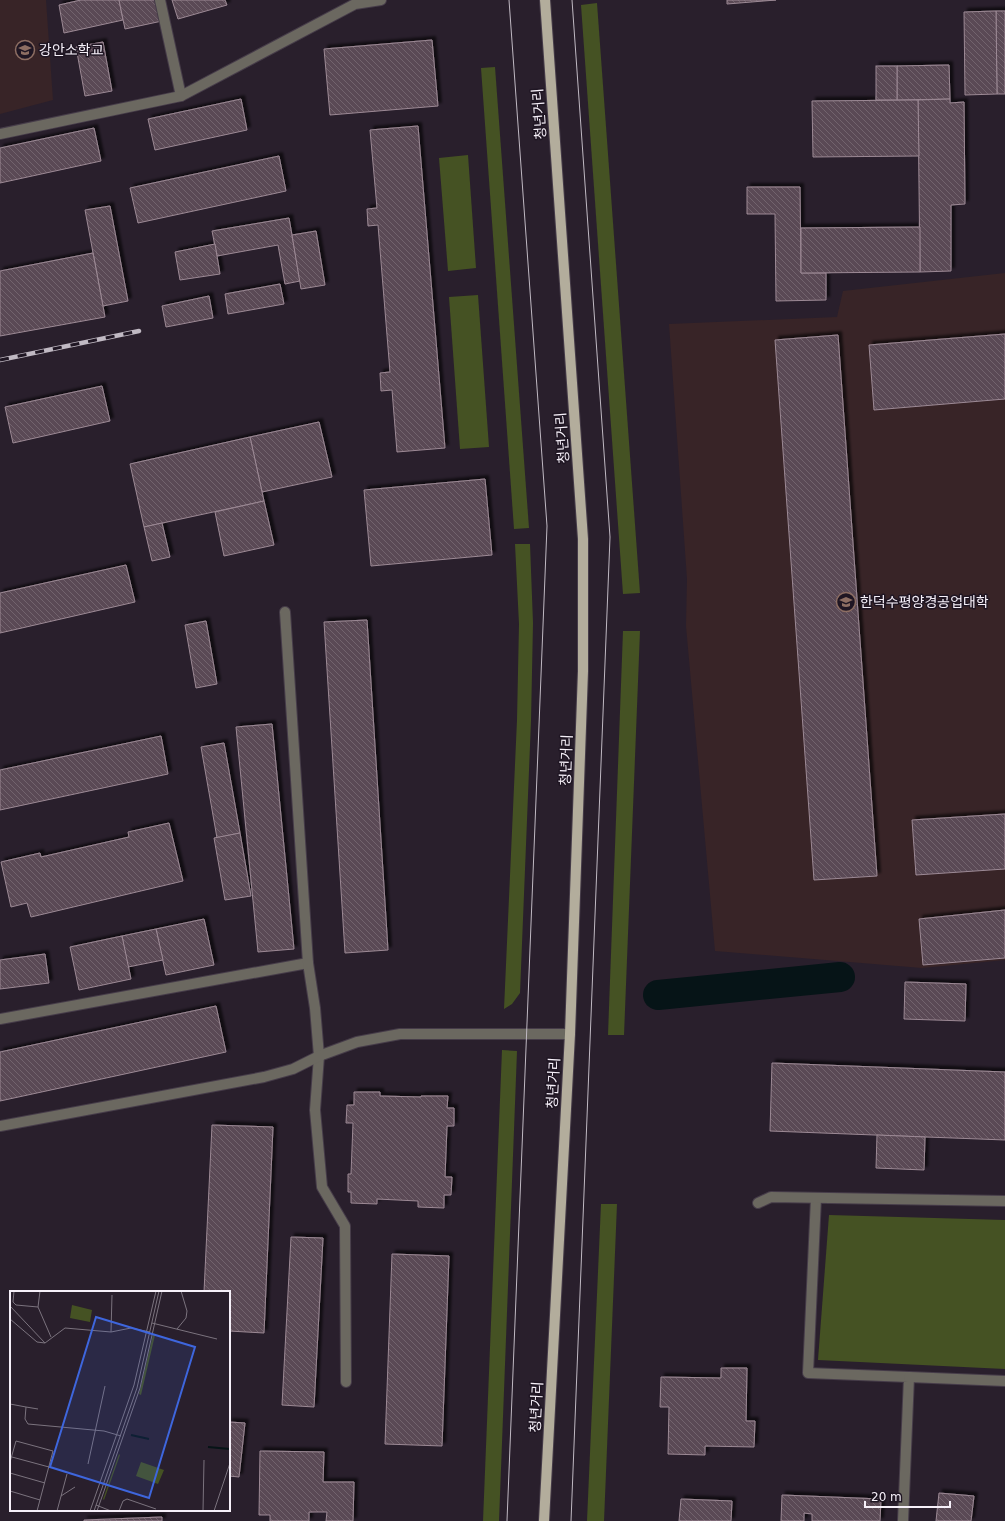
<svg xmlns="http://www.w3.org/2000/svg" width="1005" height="1521" font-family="'DejaVu Sans','Noto Sans KR',sans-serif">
  <defs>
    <pattern id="building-back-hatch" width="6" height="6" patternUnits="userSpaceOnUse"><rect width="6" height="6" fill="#5a4954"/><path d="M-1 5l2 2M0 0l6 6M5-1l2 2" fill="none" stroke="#72646d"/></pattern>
    <filter id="shadow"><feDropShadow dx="3.5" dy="-3.5" stdDeviation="1" flood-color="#0009"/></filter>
  </defs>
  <rect width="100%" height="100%" fill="#291f2c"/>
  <!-- education -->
  <g fill="#382427">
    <path d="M 0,0 L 46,0 L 53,100 L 0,114 Z"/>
    <path d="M 1005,273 L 1005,960 L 922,968 L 715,951 L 686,626 L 687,579 L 669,324 L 837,317 L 843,291 Z"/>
  </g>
  <!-- grass -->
  <g fill="#455223">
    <path d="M 597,3 L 640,593 L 623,594 L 581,5 Z"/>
    <path d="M 495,67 L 529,528 L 514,529 L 481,68 Z"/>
    <path d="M 468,155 L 476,268 L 448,271 L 439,158 Z"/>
    <path d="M 478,295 L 489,447 L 460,449 L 449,297 Z"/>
    <path d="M 515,544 L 530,544 L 533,623 L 531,721 L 520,993 L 512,1004 L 504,1009 L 517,720 L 519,624 Z"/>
    <path d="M 623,631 L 640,631 L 624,1035 L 608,1035 Z"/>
    <path d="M 502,1050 L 517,1051 L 499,1521 L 483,1521 Z"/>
    <path d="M 601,1204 L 617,1204 L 604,1521 L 587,1521 Z"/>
    <path d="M 829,1215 L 1005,1220 L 1005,1369 L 818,1360 Z"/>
  </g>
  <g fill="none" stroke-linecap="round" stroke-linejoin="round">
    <!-- canal -->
    <path stroke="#061417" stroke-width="30" d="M 658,995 L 840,977"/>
  </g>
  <!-- building -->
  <g fill="url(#building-back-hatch)" stroke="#9c8995" filter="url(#shadow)">
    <path d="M 81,0 L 119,0 L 123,20 L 64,33 L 59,5 Z"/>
    <path d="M 119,0 L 158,0 L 162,21 L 125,29 Z"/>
    <path d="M 172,0 L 225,0 L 227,5 L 178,19 Z"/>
    <path d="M 727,0 L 776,0 L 727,4 Z"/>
    <path d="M 996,11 L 1005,11 L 1005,94 L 997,94 Z"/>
    <path d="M 996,11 L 997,94 L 965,95 L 964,12 Z"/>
    <path d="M 432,40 L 438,106 L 330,115 L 324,49 Z"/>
    <path d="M 103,42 L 112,91 L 85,96 L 76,47 Z"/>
    <path d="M 949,65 L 950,99 L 897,100 L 897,66 Z"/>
    <rect x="876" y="66" width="21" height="34"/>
    <path d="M 241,99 L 247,130 L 155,150 L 148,119 Z"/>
    <path d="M 950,99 L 950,103 L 964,102 L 965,204 L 951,205 L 951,271 L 920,272 L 918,100 Z"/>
    <path d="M 918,100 L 919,156 L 813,157 L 812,101 Z"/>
    <path d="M 418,126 L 445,448 L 397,452 L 392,390 L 381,391 L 380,373 L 390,372 L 378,225 L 368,226 L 367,209 L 377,208 L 370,130 Z"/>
    <path d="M 94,128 L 101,161 L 0,183 L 0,148 Z"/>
    <path d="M 279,156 L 286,191 L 138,223 L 130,188 Z"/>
    <path d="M 747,187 L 800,187 L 801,273 L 826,273 L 826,300 L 776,301 L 775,214 L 747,214 Z"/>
    <path d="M 110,206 L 128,301 L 103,306 L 85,210 Z"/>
    <path d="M 289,218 L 300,281 L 285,284 L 278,245 L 217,256 L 212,231 Z"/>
    <path d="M 920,227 L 920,272 L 801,273 L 801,228 Z"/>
    <path d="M 316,231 L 325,285 L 301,289 L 292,235 Z"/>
    <path d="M 215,244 L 220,274 L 180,280 L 175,252 Z"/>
    <path d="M 93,253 L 105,317 L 0,336 L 0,271 Z"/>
    <path d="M 280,284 L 284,304 L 228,314 L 225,294 Z"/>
    <path d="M 209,296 L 213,318 L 166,327 L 162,306 Z"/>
    <path d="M 1005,334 L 1005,399 L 874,410 L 869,345 Z"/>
    <path d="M 838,335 L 877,876 L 814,880 L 775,340 Z"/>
    <path d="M 102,386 L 110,421 L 13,443 L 5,407 Z"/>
    <path d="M 319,422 L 332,477 L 262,492 L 250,437 Z"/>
    <path d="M 250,437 L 264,501 L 144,527 L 130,464 Z"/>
    <path d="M 485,479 L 492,555 L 371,566 L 364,490 Z"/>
    <path d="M 264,501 L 274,545 L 224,556 L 215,512 Z"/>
    <path d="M 162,523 L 170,557 L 152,561 L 144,527 Z"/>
    <path d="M 126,565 L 135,602 L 0,633 L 0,593 Z"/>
    <path d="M 367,620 L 388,950 L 345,953 L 324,622 Z"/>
    <path d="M 206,621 L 217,684 L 196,688 L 185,625 Z"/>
    <path d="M 272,724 L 294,949 L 258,952 L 236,727 Z"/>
    <path d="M 161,736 L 168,774 L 0,810 L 0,770 Z"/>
    <path d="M 224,743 L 240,833 L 217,838 L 201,747 Z"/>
    <path d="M 1005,814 L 1005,869 L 916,875 L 912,820 Z"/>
    <path d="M 169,823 L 183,881 L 31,917 L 27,903 L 11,907 L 1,862 L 40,853 L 41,857 L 129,837 L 128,832 Z"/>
    <path d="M 240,833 L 251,896 L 225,900 L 214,838 Z"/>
    <path d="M 1005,910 L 1005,958 L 923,965 L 919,919 Z"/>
    <path d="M 204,919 L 214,965 L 166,975 L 156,929 Z"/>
    <path d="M 156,929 L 163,960 L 128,967 L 122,936 Z"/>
    <path d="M 122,936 L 131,979 L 79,990 L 70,947 Z"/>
    <path d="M 45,954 L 49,983 L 0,989 L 0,960 Z"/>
    <path d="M 905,982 L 966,984 L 965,1021 L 904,1019 Z"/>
    <path d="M 216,1006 L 226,1052 L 0,1101 L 0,1052 Z"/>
    <path d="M 772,1063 L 1005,1072 L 1005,1140 L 770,1131 Z"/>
    <path d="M 354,1092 L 380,1092 L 380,1096 L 421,1097 L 421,1096 L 448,1096 L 447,1108 L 454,1108 L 454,1126 L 447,1126 L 445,1177 L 452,1177 L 451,1195 L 444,1195 L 444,1208 L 418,1207 L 418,1201 L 377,1199 L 377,1204 L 351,1203 L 351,1192 L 348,1192 L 348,1174 L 351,1174 L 353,1123 L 346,1123 L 347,1105 L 354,1105 Z"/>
    <path d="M 212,1125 L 273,1127 L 264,1333 L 229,1331 L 229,1292 L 204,1292 Z"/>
    <path d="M 877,1135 L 925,1137 L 924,1170 L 876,1168 Z"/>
    <path d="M 291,1237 L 323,1238 L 314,1407 L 282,1405 Z"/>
    <path d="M 392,1254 L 449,1256 L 442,1446 L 385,1444 Z"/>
    <path d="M 721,1368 L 747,1368 L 746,1421 L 755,1421 L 754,1447 L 705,1446 L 705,1455 L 668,1454 L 669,1407 L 660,1407 L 661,1377 L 721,1378 Z"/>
    <path d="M 229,1422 L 245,1423 L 239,1477 L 229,1476 Z"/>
    <path d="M 260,1451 L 324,1452 L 323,1482 L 354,1482 L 353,1521 L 326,1521 L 327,1512 L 309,1512 L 309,1521 L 270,1521 L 270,1515 L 259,1515 Z"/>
    <path d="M 939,1493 L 974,1496 L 971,1521 L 936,1521 Z"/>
    <path d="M 782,1495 L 881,1499 L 880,1521 L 812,1521 L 812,1514 L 804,1513 L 804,1521 L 781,1521 Z"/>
    <path d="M 681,1499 L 732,1501 L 731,1521 L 679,1521 Z"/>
    <path d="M 162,1517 L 162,1521 L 84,1521 L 84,1520 Z"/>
  </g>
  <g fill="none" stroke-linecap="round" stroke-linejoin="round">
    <!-- lane casing -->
    <g stroke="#463c49" stroke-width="12">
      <g id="lane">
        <path d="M 0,1019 L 308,963"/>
        <path d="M 816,1198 L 808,1373 L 909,1377 L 903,1521"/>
        <path d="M 758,1203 L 771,1197 L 1005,1201"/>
        <path d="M 909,1377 L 1005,1381"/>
      </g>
    </g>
    <!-- street casing -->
    <g stroke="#463c49" stroke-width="12">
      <g id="street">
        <path d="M 160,0 L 181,96"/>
        <path d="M 0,134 L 181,96 L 355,4 L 381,0"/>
        <path d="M 285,612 L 308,963 L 315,1008 L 319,1056 L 315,1110 L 322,1187 L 345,1226 L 346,1382"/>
        <path d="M 0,1126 L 264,1077 L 293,1069 L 319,1056 L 357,1042 L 400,1034 L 570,1034"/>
      </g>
    </g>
    <!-- primary casing -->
    <g stroke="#463c49" stroke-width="12">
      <path id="primary" d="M 544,1521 L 570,1034 L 583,671 L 583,539 L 545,0"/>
    </g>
    <!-- lane -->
    <use href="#lane" stroke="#6b6860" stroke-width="10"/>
    <!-- street -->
    <use href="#street" stroke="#6b6860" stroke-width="10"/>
    <!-- primary -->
    <use href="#primary" stroke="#b3ad9c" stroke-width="10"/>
    <!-- tram -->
    <g stroke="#c0b9c3" stroke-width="1">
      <path d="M 507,1521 L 547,526 L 509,0"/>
      <path d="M 571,1521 L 610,537 L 572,0"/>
    </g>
    <!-- rail casing -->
    <g stroke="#c0b9c3" stroke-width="4.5">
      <path id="rail" d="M 0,360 L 139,331"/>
    </g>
    <!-- rail -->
    <use href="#rail" stroke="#1f1623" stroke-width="3" stroke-dasharray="9" stroke-linecap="butt"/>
  </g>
  <!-- icons -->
  <defs>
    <g id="school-ring" transform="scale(1)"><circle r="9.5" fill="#1f1623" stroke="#8d6e63" stroke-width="1.5"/><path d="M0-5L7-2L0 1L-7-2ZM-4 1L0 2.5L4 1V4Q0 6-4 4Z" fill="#8d6e63"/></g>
    <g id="university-ring" transform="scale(1)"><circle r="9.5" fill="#1f1623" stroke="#8d6e63" stroke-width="1.5"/><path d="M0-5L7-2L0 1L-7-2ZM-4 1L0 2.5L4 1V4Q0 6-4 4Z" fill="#8d6e63"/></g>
  </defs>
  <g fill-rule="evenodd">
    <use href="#school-ring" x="25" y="50"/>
    <use href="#university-ring" x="846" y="602"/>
  </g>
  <g text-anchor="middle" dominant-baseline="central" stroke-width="3" stroke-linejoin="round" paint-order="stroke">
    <!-- poi labels -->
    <g font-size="14" fill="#f6f0f9" stroke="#1f1623" text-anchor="start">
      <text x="39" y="50">강안소학교</text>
      <text x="860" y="602">한덕수평양경공업대학</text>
    </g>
    <!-- street labels -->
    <g font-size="14" fill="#f6f0f9" stroke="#1f1623">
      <text transform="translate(539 114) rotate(-94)">청년거리</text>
      <text transform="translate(562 438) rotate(-94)">청년거리</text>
      <text transform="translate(566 760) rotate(-88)">청년거리</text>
      <text transform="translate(553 1083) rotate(-87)">청년거리</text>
      <text transform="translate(536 1407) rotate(-87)">청년거리</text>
    </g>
  </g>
  <!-- overview -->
  <g transform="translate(10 1291)">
    <rect width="220" height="220" fill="#291f2c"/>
    <path d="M 62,14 L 82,19 L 80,31 L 60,27 ZM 143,44 L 145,44 L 131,104 L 129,103 ZM 109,163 L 110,164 L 94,209 L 93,208 ZM 131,171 L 154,179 L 148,193 L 126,185 Z" fill="#455223"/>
    <path fill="none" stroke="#061417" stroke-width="2" d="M 121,144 L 139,148M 198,156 L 220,158"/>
    <path fill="none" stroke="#7b737e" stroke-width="1" d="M 4,0 L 3,11 L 6,14 L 28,16M 30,0 L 28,16 L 41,46M 0,15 L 35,52M 0,28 L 27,51 L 35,52 L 55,37 L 101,41 L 121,37 L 140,41M 142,32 L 207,48M 167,38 L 176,27 L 177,20 L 171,0M 101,41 L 102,4M 0,113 L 16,116 L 15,128 L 18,133 L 94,140 L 111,145M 16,116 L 28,118M 2,166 L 39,176M 0,171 L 6,150 L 43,160 L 27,220M 78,173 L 95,95M 0,182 L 35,192M 0,200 L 30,209M 51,205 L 65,196M 86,214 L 101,220M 47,220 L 57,183M 80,220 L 124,94 L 146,0M 84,220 L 127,97 L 149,0M 87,220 L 130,97 L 152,0M 109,220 L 113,210 L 117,208 L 146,218M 193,220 L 194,169M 204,220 L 220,172"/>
    <path fill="#3e66dd" fill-opacity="0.15" stroke="#3e66dd" stroke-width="2" d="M 86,26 L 185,56 L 139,207 L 40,176 Z"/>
    <rect width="220" height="220" fill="none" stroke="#f6f0f9" stroke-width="2"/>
  </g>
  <!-- scale -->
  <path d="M865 1501v6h85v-6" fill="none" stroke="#f6f0f9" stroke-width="2"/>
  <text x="871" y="1501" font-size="12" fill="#f6f0f9" stroke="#1f1623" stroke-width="3" paint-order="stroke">20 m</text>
</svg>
